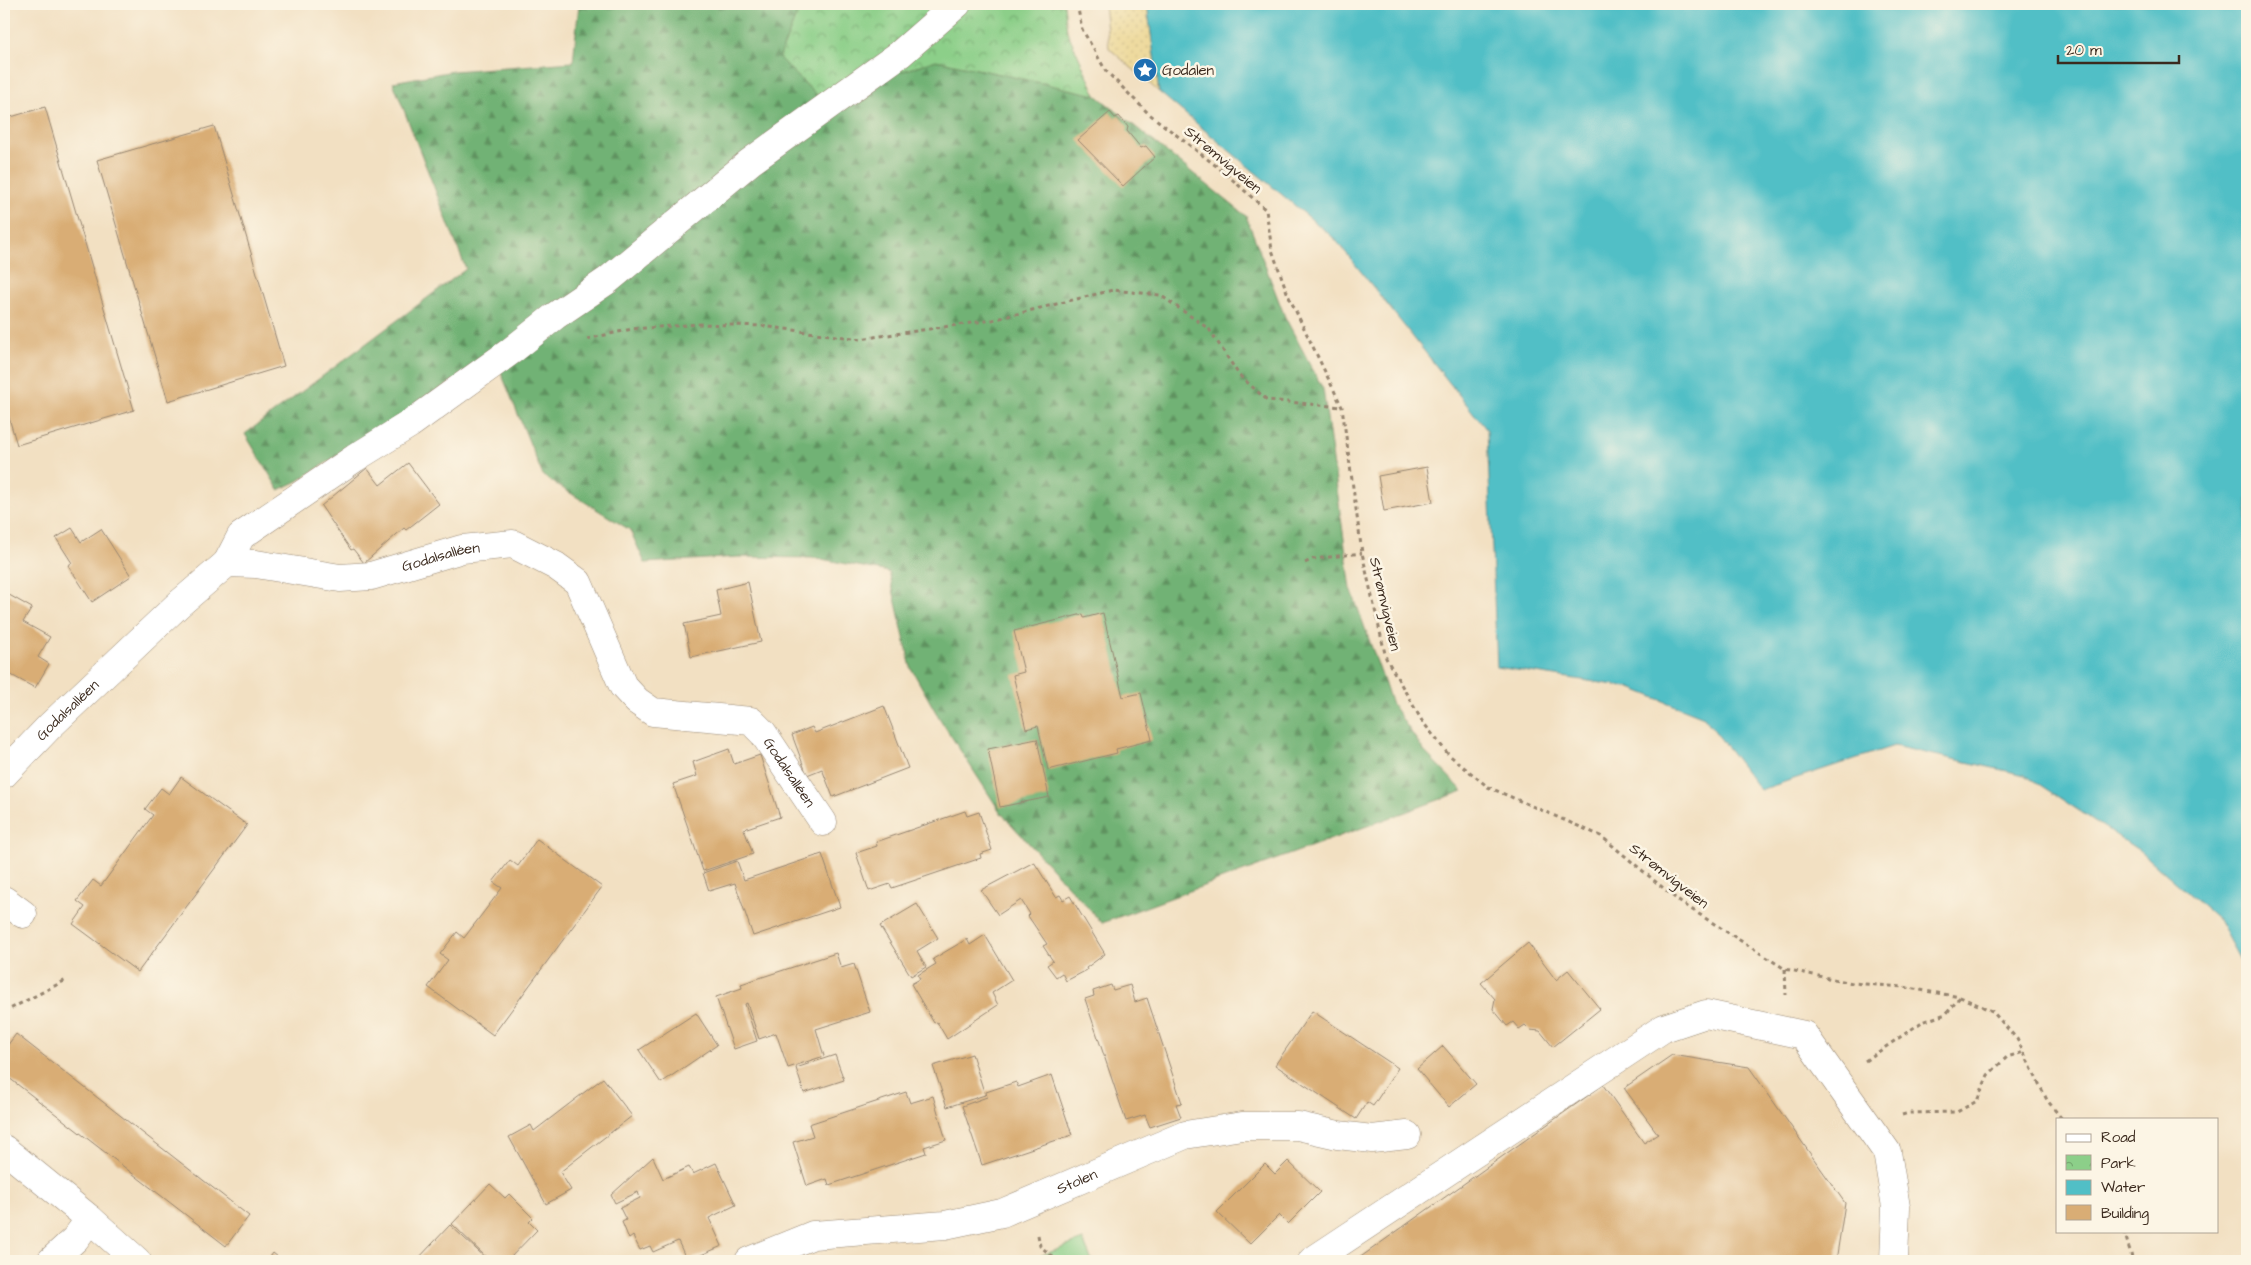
<svg xmlns="http://www.w3.org/2000/svg" width="2251" height="1265" font-family="'Architects Daughter',sans-serif">
  <defs>
    <pattern id="forest-firs" width="22" height="20" patternUnits="userSpaceOnUse" patternTransform="scale(1.25)"><rect width="22" height="20" fill="#71b275"/><path d="M5 1l3.5 6h-7zM16 11l3.5 6h-7z" fill="#5e915f"/></pattern>
    <pattern id="sand-dots" width="8" height="8" patternUnits="userSpaceOnUse" patternTransform="scale(1.25)"><rect width="8" height="8" fill="#eeda9e"/><path d="M2 2h.1M6 6h.1" fill="none" stroke="#cdbb88" stroke-width="1.8" stroke-linecap="round"/></pattern>
    <pattern id="park-crowns" width="20" height="18" patternUnits="userSpaceOnUse" patternTransform="scale(1.25)"><rect width="20" height="18" fill="#8ccf89"/><path d="M2 6a3 3 0 1 1 6 0M12 15a3 3 0 1 1 6 0" fill="none" stroke="#74a86f"/></pattern>
  </defs>
  <rect width="100%" height="100%" fill="#fcf5e5"/>
  <filter id="ink" filterUnits="userSpaceOnUse"><feTurbulence type="fractalNoise" baseFrequency=".02" numOctaves="2"/><feDisplacementMap in="SourceGraphic" scale="10" xChannelSelector="R" yChannelSelector="G"/><feConvolveMatrix kernelMatrix="1 2 1 2 8 2 1 2 1" color-interpolation-filters="sRGB"/></filter>
  <filter id="wash" filterUnits="userSpaceOnUse"><feTurbulence type="fractalNoise" baseFrequency=".0096" numOctaves="4" result="noise"/><feDisplacementMap in="SourceGraphic" scale="20" xChannelSelector="R" yChannelSelector="G"/><feGaussianBlur stdDeviation="1.12" result="paint"/><feColorMatrix in="noise" values="0 0 0 0 0 0 0 0 0 0 0 0 0 0 0 0 0 1.4 0 .05"/><feComposite in="paint" operator="in"/></filter>
  <g filter="url(#wash)">
    <rect width="100%" height="100%" fill="#f2e0c2"/>
    <!-- forest -->
    <path fill="url(#forest-firs)" stroke="#566e4a" d="M 579,4 L 801,4 L 779,58 L 820,98 L 936,60 L 1096,95 L 1246,216 L 1285,317 L 1323,389 L 1351,589 L 1392,704 L 1424,751 L 1463,791 L 1102,923 L 1001,813 L 938,716 L 911,668 L 889,572 L 816,558 L 738,557 L 645,563 L 630,530 L 543,476 L 494,355 L 298,481 L 279,490 L 245,434 L 466,269 L 393,82 L 453,71 L 573,62 Z"/>
    <!-- sand -->
    <path fill="url(#sand-dots)" stroke="#94825e" d="M 1104,4 L 1147,4 L 1159,92 L 1109,48 Z"/>
    <!-- park -->
    <path fill="url(#park-crowns)" stroke="#647c54" d="M 801,4 L 1064,4 L 1067,31 L 1096,95 L 936,60 L 820,98 L 779,58 Z"/>
    <!-- pitch -->
    <path fill="#8ccf89" stroke="#647c54" d="M 1083,1240 L 1092,1261 L 1042,1261 L 1040,1256 Z"/>
    <!-- water -->
    <path fill="#51bfc6" stroke="#467472" d="M 1147,4 L 2247,4 L 2247,973 L 2217,918 L 2140,851 L 2025,775 L 1894,746 L 1760,790 L 1704,717 L 1628,687 L 1497,667 L 1487,430 L 1335,239 L 1159,92 Z"/>
    <g id="blocks">
      <!-- building -->
      <g fill="#d9ad75">
        <path d="M 45,107 L 134,410 L 17,445 L 4,401 L 4,119 Z"/>
        <path d="M 1110,112 L 1115,118 L 1119,116 L 1128,127 L 1127,131 L 1141,148 L 1146,146 L 1155,157 L 1123,186 L 1078,140 Z"/>
        <path d="M 214,126 L 284,366 L 168,401 L 97,160 Z"/>
        <path d="M 408,463 L 439,504 L 406,530 L 404,528 L 364,563 L 353,549 L 351,550 L 321,506 L 367,468 L 380,485 Z"/>
        <path d="M 1427,467 L 1433,502 L 1384,511 L 1378,476 Z"/>
        <path d="M 72,528 L 81,542 L 101,529 L 131,576 L 92,602 L 68,565 L 72,563 L 56,538 Z"/>
        <path d="M 748,582 L 761,642 L 691,657 L 684,624 L 721,616 L 716,590 Z"/>
        <path d="M 4,592 L 32,608 L 23,622 L 50,637 L 38,657 L 49,664 L 35,688 L 4,671 Z"/>
        <path d="M 1103,613 L 1123,697 L 1141,693 L 1152,740 L 1116,749 L 1117,753 L 1048,770 L 1038,726 L 1026,729 L 1013,675 L 1024,672 L 1014,631 L 1083,614 L 1084,618 Z"/>
        <path d="M 884,706 L 908,768 L 833,797 L 822,769 L 807,775 L 792,735 L 812,727 L 815,733 Z"/>
        <path d="M 1037,739 L 1049,797 L 1000,807 L 988,749 Z"/>
        <path d="M 729,749 L 734,764 L 760,755 L 780,817 L 744,829 L 753,854 L 703,871 L 673,784 L 697,776 L 693,762 Z"/>
        <path d="M 181,777 L 247,825 L 138,972 L 73,924 L 85,907 L 77,901 L 93,880 L 101,886 L 153,815 L 145,809 L 161,788 L 169,794 Z"/>
        <path d="M 965,811 L 967,816 L 979,812 L 992,850 L 980,854 L 981,858 L 892,888 L 890,884 L 869,891 L 856,853 L 877,846 L 876,842 Z"/>
        <path d="M 537,839 L 602,887 L 493,1035 L 428,987 L 448,960 L 440,954 L 457,932 L 464,938 L 502,888 L 493,882 L 510,860 L 518,866 Z"/>
        <path d="M 822,854 L 840,907 L 753,936 L 735,883 L 709,891 L 703,873 L 737,861 L 744,880 Z"/>
        <path d="M 1034,862 L 1056,897 L 1060,895 L 1063,900 L 1070,896 L 1105,954 L 1086,968 L 1087,970 L 1066,981 L 1062,973 L 1056,977 L 1047,965 L 1053,961 L 1043,946 L 1047,944 L 1028,916 L 1030,914 L 1021,900 L 998,915 L 981,890 Z"/>
        <path d="M 917,904 L 938,938 L 917,951 L 926,967 L 911,976 L 880,926 Z"/>
        <path d="M 985,935 L 1012,980 L 992,993 L 998,1005 L 947,1039 L 937,1022 L 934,1023 L 911,984 L 920,979 L 918,975 L 936,964 L 933,959 L 967,939 L 970,945 Z"/>
        <path d="M 1528,943 L 1556,980 L 1568,970 L 1600,1009 L 1553,1047 L 1540,1031 L 1530,1030 L 1525,1025 L 1519,1029 L 1513,1022 L 1507,1026 L 1493,1009 L 1495,999 L 1481,983 Z"/>
        <path d="M 836,953 L 841,968 L 854,964 L 870,1012 L 816,1029 L 824,1056 L 788,1068 L 776,1033 L 759,1039 L 747,1003 L 745,1004 L 757,1041 L 734,1049 L 716,997 L 742,988 L 741,984 Z"/>
        <path d="M 1111,985 L 1113,990 L 1130,985 L 1135,1002 L 1147,998 L 1182,1103 L 1176,1104 L 1181,1117 L 1150,1127 L 1145,1115 L 1126,1121 L 1085,999 L 1094,996 L 1093,991 Z"/>
        <path d="M 1312,1011 L 1398,1068 L 1373,1106 L 1367,1102 L 1356,1119 L 1275,1065 Z"/>
        <path d="M 696,1013 L 717,1045 L 661,1083 L 639,1050 Z"/>
        <path d="M 16,1034 L 249,1216 L 226,1246 L 4,1074 L 4,1050 Z"/>
        <path d="M 1443,1046 L 1476,1084 L 1449,1107 L 1417,1069 Z"/>
        <path d="M 972,1054 L 985,1095 L 947,1107 L 933,1066 Z"/>
        <path d="M 835,1055 L 844,1080 L 804,1093 L 796,1068 Z"/>
        <path d="M 1672,1055 L 1749,1067 L 1845,1203 L 1836,1261 L 1355,1261 L 1603,1085 L 1644,1143 L 1658,1134 L 1624,1088 Z"/>
        <path d="M 1052,1075 L 1072,1135 L 982,1165 L 962,1106 L 987,1097 L 986,1092 L 1016,1082 L 1018,1087 Z"/>
        <path d="M 603,1078 L 632,1116 L 560,1172 L 571,1190 L 546,1204 L 509,1137 L 531,1125 L 534,1131 Z"/>
        <path d="M 906,1092 L 910,1103 L 933,1096 L 946,1140 L 924,1147 L 926,1153 L 829,1185 L 827,1179 L 807,1186 L 793,1142 L 813,1136 L 809,1124 Z"/>
        <path d="M 653,1157 L 663,1179 L 689,1167 L 693,1174 L 716,1163 L 736,1205 L 709,1218 L 722,1246 L 687,1261 L 678,1241 L 653,1252 L 650,1246 L 640,1250 L 633,1236 L 629,1239 L 622,1222 L 626,1220 L 620,1208 L 640,1198 L 638,1192 L 615,1203 L 611,1195 Z"/>
        <path d="M 1288,1161 L 1320,1192 L 1288,1224 L 1279,1215 L 1250,1244 L 1217,1212 L 1265,1164 L 1275,1174 Z"/>
        <path d="M 490,1184 L 505,1198 L 509,1194 L 533,1218 L 529,1222 L 537,1230 L 507,1261 L 490,1261 L 452,1224 Z"/>
        <path d="M 450,1225 L 489,1261 L 416,1261 Z"/>
        <path d="M 273,1253 L 283,1261 L 267,1261 Z"/>
      </g>
    </g>
  </g>
  <g filter="url(#ink)">
    <use href="#blocks" fill-opacity="0" stroke="#968570" stroke-width="1"/>
    <g fill="none" stroke-linecap="round" stroke-linejoin="round">
      <!-- minor casing -->
      <g stroke="#968570" stroke-width="29">
        <g id="minor">
          <path d="M 227,563 L 241,536 L 355,458 L 410,424 L 511,351 L 555,316 L 608,280 L 750,162 L 900,54 L 957,4"/>
          <path id="s1" d="M 4,774 L 50,726 L 179,604 L 227,563 L 256,564 L 340,578 L 371,576 L 462,549 L 513,544 L 556,566 L 578,582 L 623,686 L 637,701 L 653,712 L 751,721 L 763,733 L 823,822"/>
          <path d="M 4,900 L 23,914"/>
          <path d="M 4,1149 L 90,1219 L 137,1261"/>
          <path d="M 51,1261 L 75,1239 L 90,1219"/>
          <path id="s2" d="M 749,1261 L 813,1235 L 945,1225 L 1002,1213 L 1185,1135 L 1242,1126 L 1298,1126 L 1338,1135 L 1372,1139 L 1407,1135"/>
          <path d="M 1312,1261 L 1664,1028 L 1706,1014 L 1804,1035 L 1887,1152 L 1896,1207 L 1894,1261"/>
        </g>
      </g>
      <!-- path -->
      <g stroke="#968570" stroke-width="3" stroke-dasharray="4 4" stroke-linecap="butt">
        <path d="M 1077,4 L 1082,29 L 1106,71 L 1148,113 L 1224,172 L 1266,210 L 1272,250 L 1288,295 L 1342,407 L 1362,553 L 1386,658 L 1422,721 L 1448,754 L 1488,787 L 1601,836 L 1680,902 L 1785,969 L 1852,983 L 1903,987 L 1960,997 L 1992,1011 L 2017,1039 L 2047,1100 L 2062,1119"/>
        <path d="M 587,339 L 632,329 L 701,324 L 763,326 L 860,339 L 992,320 L 1113,290 L 1160,295 L 1209,329 L 1239,375 L 1267,400 L 1341,407"/>
        <path d="M 1305,563 L 1313,559 L 1362,553"/>
        <path d="M 1785,969 L 1786,995"/>
        <path d="M 4,1012 L 68,979"/>
        <path d="M 1865,1061 L 1922,1022 L 1946,1014 L 1960,997"/>
        <path d="M 1902,1115 L 1909,1113 L 1957,1112 L 1977,1101 L 1988,1075 L 2007,1057 L 2024,1052"/>
        <path d="M 2124,1231 L 2133,1261"/>
        <path d="M 1038,1235 L 1040,1246 L 1058,1261"/>
      </g>
      <!-- minor -->
      <use href="#minor" stroke="#fff" stroke-width="28"/>
    </g>
  </g>
  <!-- icons -->
  <defs>
    <g id="sight-disc" transform="scale(1.25)"><circle r="9.5" fill="#1f6fb2" stroke="#fcf5e5"/><path d="M0-6L1.8-2.2L6-1.7L2.9 1.2L3.7 5.4L0 3.3L-3.7 5.4L-2.9 1.2L-6-1.7L-1.8-2.2Z" fill="#fff"/></g>
  </defs>
  <g fill-rule="evenodd">
    <use href="#sight-disc" x="1145" y="70"/>
  </g>
  <g text-anchor="middle" dominant-baseline="central" stroke-width="5" stroke-linejoin="round" paint-order="stroke">
    <!-- poi labels -->
    <g font-size="15" fill="#3b2a1e" stroke="#fcf5e5" text-anchor="start">
      <text x="1162" y="70">Godalen</text>
    </g>
    <!-- street labels -->
    <g font-size="15" fill="#3b2a1e" stroke="#fcf5e5">
      <text transform="translate(1223 160) rotate(40)">Strømvigveien</text>
      <text stroke="none"><textPath href="#s1" startOffset="525">Godalsalléen</textPath></text>
      <text transform="translate(1385 604) rotate(77)">Strømvigveien</text>
      <text stroke="none"><textPath href="#s1" startOffset="90">Godalsalléen</textPath></text>
      <text stroke="none"><textPath href="#s1" startOffset="990">Godalsalléen</textPath></text>
      <text transform="translate(1669 876) rotate(38)">Strømvigveien</text>
      <text stroke="none"><textPath href="#s2" startOffset="341">Stolen</textPath></text>
    </g>
  </g>
  <!-- margin -->
  <rect width="2251" height="1265" fill="none" stroke="#fcf5e5" stroke-width="20"/>
  <!-- legend -->
  <rect x="2056" y="1118" width="162" height="115" fill="#fcf5e5" stroke="#afa495"/>
  <rect x="2066" y="1134" width="25" height="8" fill="#ffffff" stroke="#afa495"/>
  <text x="2101" y="1142" font-size="15" fill="#3b2a1e">Road</text>
  <rect x="2066" y="1155" width="25" height="15" fill="url(#park-crowns)" stroke="#afa495"/>
  <text x="2101" y="1168" font-size="15" fill="#3b2a1e">Park</text>
  <rect x="2066" y="1180" width="25" height="15" fill="#51bfc6" stroke="#afa495"/>
  <text x="2101" y="1192" font-size="15" fill="#3b2a1e">Water</text>
  <rect x="2066" y="1205" width="25" height="15" fill="#d9ad75" stroke="#afa495"/>
  <text x="2101" y="1218" font-size="15" fill="#3b2a1e">Building</text>
  <!-- scale -->
  <path d="M2058 55v8h121v-8" fill="none" stroke="#3b2a1e" stroke-width="2.5"/>
  <text x="2066" y="55" font-size="15" fill="#3b2a1e" stroke="#fcf5e5" stroke-width="4" paint-order="stroke">20 m</text>
</svg>
